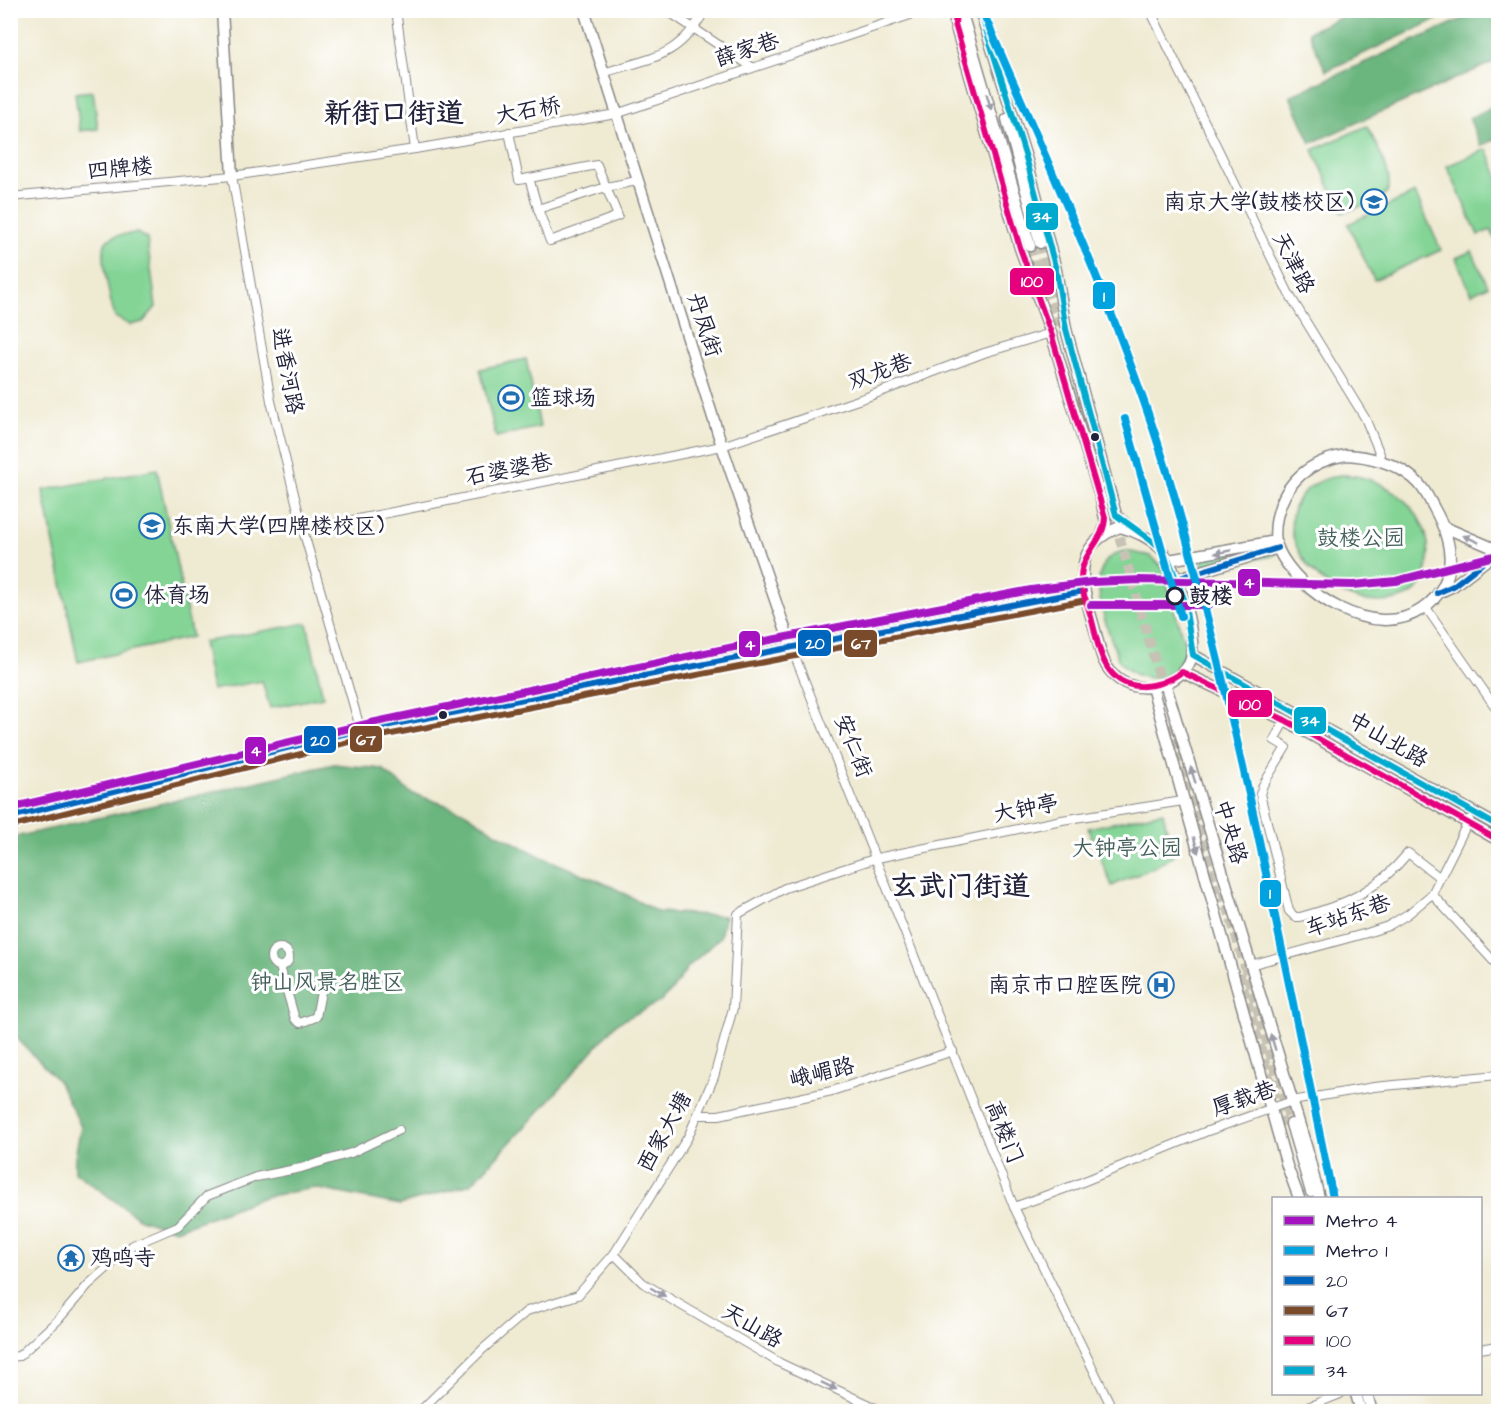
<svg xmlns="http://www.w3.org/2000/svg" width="1509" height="1422" font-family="'Architects Daughter','LXGW WenKai TC',sans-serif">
  <rect width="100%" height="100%" fill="#fff"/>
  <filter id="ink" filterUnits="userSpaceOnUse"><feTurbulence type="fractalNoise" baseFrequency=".0167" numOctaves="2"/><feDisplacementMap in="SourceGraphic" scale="12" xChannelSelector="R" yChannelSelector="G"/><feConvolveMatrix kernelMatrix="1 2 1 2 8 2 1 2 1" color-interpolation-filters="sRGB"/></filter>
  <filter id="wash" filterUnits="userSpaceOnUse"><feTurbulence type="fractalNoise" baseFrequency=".008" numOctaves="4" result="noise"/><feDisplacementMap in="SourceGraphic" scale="24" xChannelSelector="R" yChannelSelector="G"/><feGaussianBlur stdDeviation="1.35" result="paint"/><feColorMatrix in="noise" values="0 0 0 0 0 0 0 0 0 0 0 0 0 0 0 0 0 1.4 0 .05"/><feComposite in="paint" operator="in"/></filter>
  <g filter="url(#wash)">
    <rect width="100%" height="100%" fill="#efead2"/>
    <!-- green -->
    <g fill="#83d495" stroke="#527b68" stroke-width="1.5">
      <path d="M 93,91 L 98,129 L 80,131 L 75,93 Z"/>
      <path d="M 1367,126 C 1373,139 1399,183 1385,194 C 1375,203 1355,208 1342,213 L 1313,150 Z"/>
      <path d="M 1487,149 L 1498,176 L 1498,246 L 1491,230 L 1478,235 L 1447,166 Z"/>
      <path d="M 1415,193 L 1441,250 L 1374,280 L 1348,224 Z"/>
      <path d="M 137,233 L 147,239 L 156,307 L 143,322 L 130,325 L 115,317 C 111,304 99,253 106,242 C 112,234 129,234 137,233 Z"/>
      <path d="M 1472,251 L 1488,286 L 1471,294 L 1456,258 Z"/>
      <path d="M 526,359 L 540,427 L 496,437 L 480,369 Z"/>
      <path d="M 157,469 L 192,637 L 78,662 L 43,490 Z"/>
      <path d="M 1340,475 C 1390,474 1441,519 1426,572 C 1423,585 1415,594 1403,598 C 1319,626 1236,497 1340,475 Z"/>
      <path d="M 1275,542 L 1276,553 L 1272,556 L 1204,569 L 1201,557 Z"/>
      <path d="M 1126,551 L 1151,556 L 1163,568 L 1185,646 C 1181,684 1137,688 1118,659 C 1109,630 1076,559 1126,551 Z"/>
      <path d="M 307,623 L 323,697 L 270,708 L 262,681 L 212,690 L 203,642 Z"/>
      <path d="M 1163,812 L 1173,856 C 1154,870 1133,875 1112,886 L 1088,828 Z"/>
    </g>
    <!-- forest -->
    <g fill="#6ab67e" stroke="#466c5c" stroke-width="1.5">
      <path d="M 1355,11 L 1434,11 L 1438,19 L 1326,71 L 1308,32 Z"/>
      <path d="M 1480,11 L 1498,11 L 1498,60 L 1311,143 L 1290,96 Z"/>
      <path d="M 1498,105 L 1498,138 L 1481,146 L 1469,118 Z"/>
      <path d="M 334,764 L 382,769 L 411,793 L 463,811 L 496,833 L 544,858 L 611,886 L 657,912 L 725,916 L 720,937 L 688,967 L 672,990 L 660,1002 L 617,1023 L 547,1103 L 471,1184 L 400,1205 L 314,1188 L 264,1197 L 176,1230 L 140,1219 L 75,1172 L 75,1156 L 81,1126 L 58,1081 L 11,1032 L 10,838 Z"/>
    </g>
  </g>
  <g filter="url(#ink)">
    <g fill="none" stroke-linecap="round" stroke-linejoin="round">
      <!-- major-tunnel -->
      <g stroke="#c6c2b4" stroke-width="10" stroke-dasharray="10 5" stroke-linecap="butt">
        <path d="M 1040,243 L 1062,328"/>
        <path d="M 1030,246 L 1053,326"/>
        <path d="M 1079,398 L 1093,447"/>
        <path d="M 1111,508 L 1164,692"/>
        <path d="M 1168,725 L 1219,903"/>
        <path d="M 1223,891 L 1291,1124"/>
        <path d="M 1239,973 L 1283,1126"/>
      </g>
      <!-- minor casing -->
      <g stroke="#888686" stroke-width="10">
        <g id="minor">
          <path d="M 396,10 L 415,149"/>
          <path d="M 666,10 L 752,67"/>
          <path d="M 1150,10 L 1289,294 L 1365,418 L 1380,454 L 1378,461"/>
          <path d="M 603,73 C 652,57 678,59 705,10"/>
          <path d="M 509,132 L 519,180 L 597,165 L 606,187 L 637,181"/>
          <path d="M 232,176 L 271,401 L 303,530 L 361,731"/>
          <path d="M 529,178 L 538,209 L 606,187 L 618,216 L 550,241 L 538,209"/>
          <path d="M 10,197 L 232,176 L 415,149 L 616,114 L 925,10"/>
          <path d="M 303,530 L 722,446 L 867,397 L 984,353 L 1051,333"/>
          <path d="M 1425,606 L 1498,711"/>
          <path d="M 792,649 L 1014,1207 L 1114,1412"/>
          <path d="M 1285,720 L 1274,740 L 1286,747 L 1263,785 L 1260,794 L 1289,911 L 1295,917 L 1300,917 C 1345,905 1378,890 1408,853 L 1439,877"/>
          <path d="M 1432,894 L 1498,966"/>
          <circle cx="280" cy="957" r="9"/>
          <path d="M 1250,965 L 1367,933 L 1388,926 L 1408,914 L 1432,894 L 1469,820"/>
          <path d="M 280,967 L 295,1019 L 300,1023 L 316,1017 L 321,992"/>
          <path d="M 698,1115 L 719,1115 L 832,1091 L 953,1051"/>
          <path d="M 1014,1207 L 1075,1185 L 1205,1132 L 1292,1101 L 1374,1087 L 1498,1075"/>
          <path d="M 614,1254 L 643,1283 L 780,1363 L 884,1412"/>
          <path d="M 1480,1349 L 1498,1346"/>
          <path d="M 10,1357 L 19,1356 L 58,1320 L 88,1285 L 133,1245 L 178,1226 L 207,1196 L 256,1177 L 301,1168 L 351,1153 L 399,1130"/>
          <path d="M 419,1412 L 483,1349 L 527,1311 L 578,1295 L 614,1254 L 688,1137 L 714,1077 L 733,1008 L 738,914 L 785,888 L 877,858 L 1062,820 L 1183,801"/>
          <path d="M 1296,1412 L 1340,1394"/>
        </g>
      </g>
      <!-- major casing -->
      <g stroke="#888686" stroke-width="13">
        <g id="major">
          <path d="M 222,10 L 232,176"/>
          <path d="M 584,10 L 722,446 L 792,649"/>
          <path d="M 956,10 L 955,24 L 1020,248 L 1051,333 L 1101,500 L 1106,523 L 1102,534"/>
          <path d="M 961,10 L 1030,246"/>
          <path d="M 980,10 L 1027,161 L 1056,270 L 1066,329 L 1116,515 L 1134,531"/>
          <path d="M 1007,119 L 1040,243"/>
          <path d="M 1346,455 C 1369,456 1395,463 1413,478 C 1423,486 1428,497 1434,508 C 1454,544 1460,582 1422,609 C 1374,642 1299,594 1278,549 C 1274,540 1275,526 1277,517 C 1285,481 1310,461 1346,455 Z"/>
          <path d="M 1120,527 C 1135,531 1149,537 1160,548 C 1176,564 1201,644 1189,664 C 1173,690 1131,697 1111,672 C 1101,661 1099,644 1095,630 C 1083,588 1067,547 1120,527 Z"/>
          <path d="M 1444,527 L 1498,550"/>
          <path d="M 1169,560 L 1276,541"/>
          <path d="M 1176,579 L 1278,548"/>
          <path d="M 1438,593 L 1453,586 L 1498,551"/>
          <path d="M 1193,655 L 1498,826"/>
          <path d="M 1182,672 L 1285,720 L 1498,840"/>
          <path d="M 1165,683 L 1307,1149 L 1319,1198"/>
          <path d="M 1152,687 L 1287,1166 L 1299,1198"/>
          <path d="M 10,817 L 343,734 L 1084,591"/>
          <path d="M 1291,1124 L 1311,1192"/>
          <path d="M 1356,1394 L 1361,1412"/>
          <path d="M 1367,1394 L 1372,1412"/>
        </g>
      </g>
      <!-- minor -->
      <use href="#minor" stroke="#fff" stroke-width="8"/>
      <!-- major -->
      <use href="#major" stroke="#fff" stroke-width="10"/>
      <!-- bus-1 casing -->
      <g stroke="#fff" stroke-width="10">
        <g id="bus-1">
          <path d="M 1176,579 L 1278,548"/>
          <path d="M 1437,593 L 1453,586 L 1498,551"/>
          <path d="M 10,817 L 343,734 L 1084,591"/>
        </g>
      </g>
      <!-- bus-2 casing -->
      <g stroke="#fff" stroke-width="10">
        <path id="bus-2" d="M 12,826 L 345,743 L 1086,600"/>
      </g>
      <!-- bus-3 casing -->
      <g stroke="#fff" stroke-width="10">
        <path id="bus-3" d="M 956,10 L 955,24 L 1020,248 L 1051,333 L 1105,517 C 1105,540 1082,553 1081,576 C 1080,591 1089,606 1092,621 C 1096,635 1098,651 1106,665 C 1123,695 1158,689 1182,672 L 1285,720 L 1498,840"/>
      </g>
      <!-- bus-4 casing -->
      <g stroke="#fff" stroke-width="10">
        <path id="bus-4" d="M 980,10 L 1027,161 L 1056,270 L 1066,329 L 1116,515 L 1156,544 L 1168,558 L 1184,599 L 1193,655 L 1498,826"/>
      </g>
      <!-- bus-1 -->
      <use href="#bus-1" stroke="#0065bd" stroke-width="6"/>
      <!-- bus-2 -->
      <use href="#bus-2" stroke="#7a4b2a" stroke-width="6"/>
      <!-- bus-3 -->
      <use href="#bus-3" stroke="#e5007d" stroke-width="6"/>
      <!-- bus-4 -->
      <use href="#bus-4" stroke="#00a9ce" stroke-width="6"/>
      <!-- metro-1 casing -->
      <g stroke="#fff" stroke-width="12">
        <g id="metro-1">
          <path d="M 1091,605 L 1209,605"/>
          <path d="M 10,808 L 371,723 L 734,647 L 1031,590 L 1092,582 L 1141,580 L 1353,585 L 1396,581 L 1498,555"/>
        </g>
      </g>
      <!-- metro-2 casing -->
      <g stroke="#fff" stroke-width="12">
        <g id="metro-2">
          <path d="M 982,10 C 1051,171 1126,330 1175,498 C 1241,728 1284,964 1333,1198"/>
          <path d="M 1125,419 L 1181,616"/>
        </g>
      </g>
      <!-- metro-1 -->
      <use href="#metro-1" stroke="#a513c0" stroke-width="8"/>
      <!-- metro-2 -->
      <use href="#metro-2" stroke="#00a2df" stroke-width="8"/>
    </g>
    <!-- one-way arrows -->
    <defs><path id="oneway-solid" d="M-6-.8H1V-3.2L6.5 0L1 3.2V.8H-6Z" transform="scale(1.5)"/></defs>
    <g fill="#9c9ca7">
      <use href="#oneway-solid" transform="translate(989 102) rotate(74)"/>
      <use href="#oneway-solid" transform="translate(1471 539) rotate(-156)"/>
      <use href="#oneway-solid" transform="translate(1223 552) rotate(169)"/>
      <use href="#oneway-solid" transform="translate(1193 775) rotate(-107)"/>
      <use href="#oneway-solid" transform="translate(1196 845) rotate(74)"/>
      <use href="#oneway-solid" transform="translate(1273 1042) rotate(-107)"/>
      <use href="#oneway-solid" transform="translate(658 1292) rotate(30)"/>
      <use href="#oneway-solid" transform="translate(829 1386) rotate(25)"/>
    </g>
  </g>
  <!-- icons -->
  <defs>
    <g id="university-ring" transform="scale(1.35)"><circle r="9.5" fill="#fff" stroke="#1f6fb2" stroke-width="1.5"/><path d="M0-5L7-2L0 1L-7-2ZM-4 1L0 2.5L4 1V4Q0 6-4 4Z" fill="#1f6fb2"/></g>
    <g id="stadium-ring" transform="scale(1.35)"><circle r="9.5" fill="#fff" stroke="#1f6fb2" stroke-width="1.5"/><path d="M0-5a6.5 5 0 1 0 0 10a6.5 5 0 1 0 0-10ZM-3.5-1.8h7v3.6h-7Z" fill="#1f6fb2"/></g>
    <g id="hospital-ring" transform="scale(1.35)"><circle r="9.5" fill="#fff" stroke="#1f6fb2" stroke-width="1.5"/><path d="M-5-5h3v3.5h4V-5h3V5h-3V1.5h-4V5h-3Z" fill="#1f6fb2"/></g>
    <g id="temple-ring" transform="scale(1.35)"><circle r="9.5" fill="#fff" stroke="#1f6fb2" stroke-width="1.5"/><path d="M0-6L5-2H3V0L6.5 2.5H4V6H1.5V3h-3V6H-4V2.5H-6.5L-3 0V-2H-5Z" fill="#1f6fb2"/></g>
  </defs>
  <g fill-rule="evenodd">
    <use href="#university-ring" x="1374" y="202"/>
    <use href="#stadium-ring" x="511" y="398"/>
    <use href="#university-ring" x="152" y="526"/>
    <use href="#stadium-ring" x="124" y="595"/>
    <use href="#hospital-ring" x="1161" y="985"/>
    <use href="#temple-ring" x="71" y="1258"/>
  </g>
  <!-- markers -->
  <g fill="#22223b" stroke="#fff" stroke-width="2">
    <circle cx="1095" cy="437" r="5"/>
    <circle cx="443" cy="715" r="5"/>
  </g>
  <circle fill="#fff" stroke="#22223b" stroke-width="3" cx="1175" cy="596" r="8"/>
  <g text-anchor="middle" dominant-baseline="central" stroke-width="6" stroke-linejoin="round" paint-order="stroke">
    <!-- street labels -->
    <g font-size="22" fill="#22223b" stroke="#fff">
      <text transform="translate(747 50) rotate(-18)">薛家巷</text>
      <text transform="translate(528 111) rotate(-10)">大石桥</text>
      <text transform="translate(120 169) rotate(-5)">四牌楼</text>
      <text transform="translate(1293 263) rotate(63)">天津路</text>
      <text transform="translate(704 325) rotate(72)">丹凤街</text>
      <text transform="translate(287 371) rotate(79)">进香河路</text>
      <text transform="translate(880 372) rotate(-20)">双龙巷</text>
      <text transform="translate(509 470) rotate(-11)">石婆婆巷</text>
      <text transform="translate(1388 740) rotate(30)">中山北路</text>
      <text transform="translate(853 746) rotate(68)">安仁街</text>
      <text transform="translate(1026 809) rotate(-11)">大钟亭</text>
      <text transform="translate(1230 832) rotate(73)">中央路</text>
      <text transform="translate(1348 916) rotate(-19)">车站东巷</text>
      <text transform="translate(822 1073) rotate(-14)">峨嵋路</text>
      <text transform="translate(1244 1099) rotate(-19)">厚载巷</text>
      <text transform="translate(665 1132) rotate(-61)">西家大塘</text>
      <text transform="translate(1004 1132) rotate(68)">高楼门</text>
      <text transform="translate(752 1326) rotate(30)">天山路</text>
    </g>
    <!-- poi labels -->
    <g font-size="22" fill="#22223b" stroke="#fff" text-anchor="start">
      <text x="1354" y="202" text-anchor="end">南京大学(鼓楼校区)</text>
      <text x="530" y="398">篮球场</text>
      <text x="172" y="526">东南大学(四牌楼校区)</text>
      <text x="144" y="595">体育场</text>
      <text x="1142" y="985" text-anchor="end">南京市口腔医院</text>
      <text x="90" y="1258">鸡鸣寺</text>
    </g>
    <!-- park labels -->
    <g font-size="22" fill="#44605a" stroke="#fff">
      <text x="1361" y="538">鼓楼公园</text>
      <text x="1127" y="848">大钟亭公园</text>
      <text x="327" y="982">钟山风景名胜区</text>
    </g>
    <!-- stop labels -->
    <g font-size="22" font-weight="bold" fill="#22223b" stroke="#fff" text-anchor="start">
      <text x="1189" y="596">鼓楼</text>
    </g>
    <!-- district labels -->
    <g font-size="28" font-weight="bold" fill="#22223b" stroke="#fff">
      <text x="394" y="113">新街口街道</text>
      <text x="960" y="886">玄武门街道</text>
    </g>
  </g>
  <g stroke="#fff" stroke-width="2">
    <rect x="1025" y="202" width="34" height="29" rx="6" fill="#00a9ce"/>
    <rect x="1009" y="267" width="46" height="29" rx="6" fill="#e5007d"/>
    <rect x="1092" y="281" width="24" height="29" rx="6" fill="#00a2df"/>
    <rect x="1237" y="568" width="24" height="29" rx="6" fill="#a513c0"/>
    <rect x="797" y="629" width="35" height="28" rx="6" fill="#0065bd"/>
    <rect x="843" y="629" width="35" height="29" rx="6" fill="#7a4b2a"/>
    <rect x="738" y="630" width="23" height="28" rx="6" fill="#a513c0"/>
    <rect x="1227" y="689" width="46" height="29" rx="6" fill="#e5007d"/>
    <rect x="1293" y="706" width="34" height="29" rx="6" fill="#00a9ce"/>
    <rect x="349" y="725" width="34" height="28" rx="6" fill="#7a4b2a"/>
    <rect x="303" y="725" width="34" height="29" rx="6" fill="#0065bd"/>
    <rect x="244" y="736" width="23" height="29" rx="6" fill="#a513c0"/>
    <rect x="1259" y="879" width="23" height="29" rx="6" fill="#00a2df"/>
  </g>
  <g font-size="16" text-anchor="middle" font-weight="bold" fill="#fff">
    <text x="1042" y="222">34</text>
    <text x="1032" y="287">100</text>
    <text x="1104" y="302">1</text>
    <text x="1249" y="588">4</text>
    <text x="815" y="649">20</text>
    <text x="861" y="649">67</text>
    <text x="750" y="650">4</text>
    <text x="1250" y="710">100</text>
    <text x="1310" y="726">34</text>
    <text x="366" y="745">67</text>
    <text x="320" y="746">20</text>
    <text x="256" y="756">4</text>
    <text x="1270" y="899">1</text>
  </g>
  <!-- margin -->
  <rect width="1509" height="1422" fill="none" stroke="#fff" stroke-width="36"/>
  <!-- legend -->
  <rect x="1272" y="1197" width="210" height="198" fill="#ffffff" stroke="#a7a7b1" stroke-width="1.5"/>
  <rect x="1284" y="1216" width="30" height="9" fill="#a513c0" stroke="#a7a7b1" stroke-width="1.5"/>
  <text x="1326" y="1227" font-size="18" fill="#22223b">Metro 4</text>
  <rect x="1284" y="1246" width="30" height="9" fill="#00a2df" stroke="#a7a7b1" stroke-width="1.5"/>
  <text x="1326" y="1257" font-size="18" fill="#22223b">Metro 1</text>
  <rect x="1284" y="1276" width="30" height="9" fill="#0065bd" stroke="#a7a7b1" stroke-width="1.5"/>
  <text x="1326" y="1287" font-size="18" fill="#22223b">20</text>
  <rect x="1284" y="1306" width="30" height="9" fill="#7a4b2a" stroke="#a7a7b1" stroke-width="1.5"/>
  <text x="1326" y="1317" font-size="18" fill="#22223b">67</text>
  <rect x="1284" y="1336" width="30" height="9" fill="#e5007d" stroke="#a7a7b1" stroke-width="1.5"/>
  <text x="1326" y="1347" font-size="18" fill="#22223b">100</text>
  <rect x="1284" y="1366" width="30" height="9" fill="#00a9ce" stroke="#a7a7b1" stroke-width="1.5"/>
  <text x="1326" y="1377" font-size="18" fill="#22223b">34</text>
</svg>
